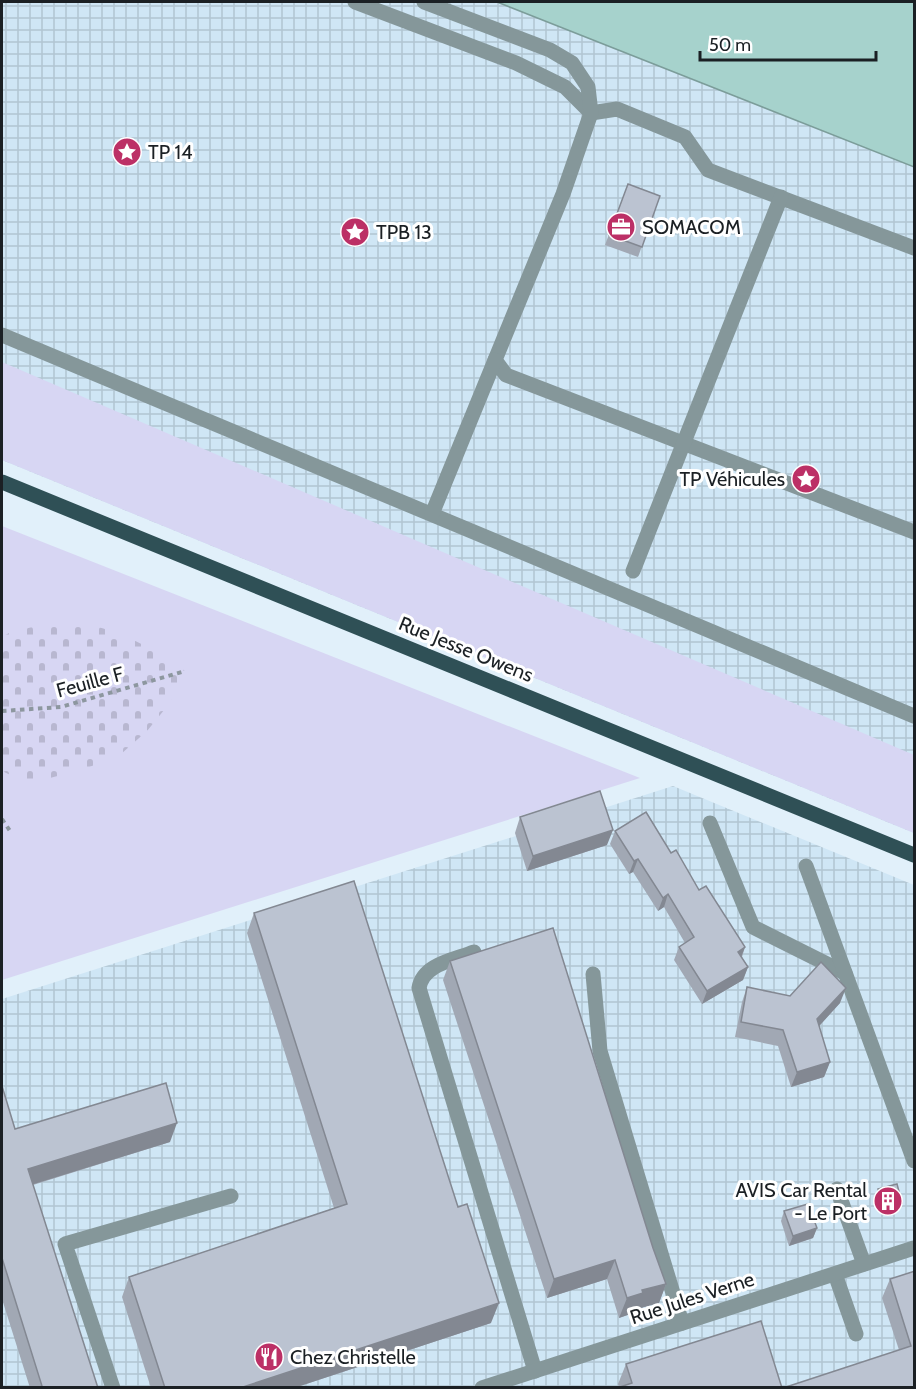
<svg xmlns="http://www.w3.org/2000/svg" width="916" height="1389" font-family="Cabin,sans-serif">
  <defs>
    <pattern id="industrial-grid" width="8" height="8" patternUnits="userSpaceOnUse" patternTransform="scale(1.5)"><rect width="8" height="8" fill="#cfe6f5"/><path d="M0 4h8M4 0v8" fill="none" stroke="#b1c5d2"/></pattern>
    <pattern id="cemetery-stones" width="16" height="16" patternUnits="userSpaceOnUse" patternTransform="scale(1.5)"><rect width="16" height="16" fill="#d7d6f3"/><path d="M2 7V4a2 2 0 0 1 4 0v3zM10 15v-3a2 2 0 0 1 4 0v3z" fill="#b8b7d0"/></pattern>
  </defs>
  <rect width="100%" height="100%" fill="#e1f0fa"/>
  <!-- industrial -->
  <g fill="url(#industrial-grid)">
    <path d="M 2,2 L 914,2 L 914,833 L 2,460 Z"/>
    <path d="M 673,786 L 914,885 L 914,1387 L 2,1387 L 2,999 Z"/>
  </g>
  <!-- grass -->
  <g fill="#d7d6f3">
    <path d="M 2,362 L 914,755 L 914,833 L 2,460 Z"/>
    <path d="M 2,526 L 640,778 L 2,980 Z"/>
  </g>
  <!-- cemetery -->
  <path fill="url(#cemetery-stones)" d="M 44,624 C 56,624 70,623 82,624 C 121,629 154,650 185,671 L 169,704 L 147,731 L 121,754 L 87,768 L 50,778 L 23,781 L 2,771 L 2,637 L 9,633 Z"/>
  <!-- water -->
  <path fill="#a6d2cc" stroke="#7c9d9a" stroke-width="1.5" d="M 497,2 L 914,2 L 914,167 Z"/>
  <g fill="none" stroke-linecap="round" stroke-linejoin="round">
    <!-- path -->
    <g stroke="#8d979f" stroke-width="4" stroke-dasharray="4.5 4.5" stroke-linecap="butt">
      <path d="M 2,711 L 61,707 L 185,671"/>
      <path d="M 2,819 L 10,831"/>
    </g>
    <!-- minor -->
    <g stroke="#85979a" stroke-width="15">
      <path d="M 355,2 L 516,63 L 565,87 L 591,113 L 617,109 L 685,137 L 708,170 L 914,248"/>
      <path d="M 424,2 L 550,50 L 572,63 L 588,87 L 591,113 L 563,194 L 495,360 L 506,375 L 914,532"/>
      <path d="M 2,335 L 914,716"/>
      <path d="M 432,514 L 495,360"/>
      <path d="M 633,571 L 781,197"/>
      <path d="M 710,823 L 753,927 L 845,973"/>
      <path d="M 806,866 L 914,1161"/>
      <path d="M 474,952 C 454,960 423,964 419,988 L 535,1371"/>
      <path d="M 593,974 L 600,1051 L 682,1323"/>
      <path d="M 837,1189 L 864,1264"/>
      <path d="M 835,1274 L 856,1334"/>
      <path d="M 113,1388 L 65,1244 L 231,1196"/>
      <path d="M 482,1388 L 914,1248"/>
    </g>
    <!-- major -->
    <path stroke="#2f5056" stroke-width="15" d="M 2,482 L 914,855"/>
  </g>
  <!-- wall -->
  <g fill="#a1a8b4">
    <path d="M 628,184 L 660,196 L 638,257 L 605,245 Z"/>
    <path d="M 520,817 L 607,845 L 527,871 L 515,833 Z"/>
    <path d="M 615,831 L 671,853 L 699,890 L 745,947 L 742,957 L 748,967 L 743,980 L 702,1004 L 674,960 L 679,947 L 685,943 L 664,907 L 658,911 L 633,872 L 629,874 L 610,844 Z"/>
    <path d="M 254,913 L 491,1323 L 294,1388 L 151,1388 L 122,1297 L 129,1277 L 334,1208 L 247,933 Z"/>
    <path d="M 450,961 L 653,1248 L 666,1284 L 659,1303 L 637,1309 L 636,1312 L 619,1318 L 607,1279 L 547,1298 L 443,980 Z"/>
    <path d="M 747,987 L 790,996 L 840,1003 L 819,1026 L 830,1062 L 824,1077 L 791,1087 L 778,1046 L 735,1037 L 742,1002 Z"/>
    <path d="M 2,1086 L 15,1129 L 170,1142 L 33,1185 L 98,1388 L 30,1388 L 2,1299 Z"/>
    <path d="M 878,1189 L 902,1203 L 901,1208 L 882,1214 L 876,1195 Z"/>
    <path d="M 784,1211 L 817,1228 L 813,1238 L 789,1246 L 781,1221 Z"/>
    <path d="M 915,1271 L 915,1388 L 899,1350 L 882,1298 L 890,1279 Z"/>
    <path d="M 626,1364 L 782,1388 L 619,1387 L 618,1384 Z"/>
  </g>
  <!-- shaded-wall -->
  <g fill="#838892">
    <path d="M 613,830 L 607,845 L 527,871 L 533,856 Z"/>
    <path d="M 638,859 L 633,872 L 629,874 L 634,861 Z"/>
    <path d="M 668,894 L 664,907 L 658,911 L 663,898 Z"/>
    <path d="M 745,947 L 740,960 L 738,952 Z"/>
    <path d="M 748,967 L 743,980 L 702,1004 L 707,991 Z"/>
    <path d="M 846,988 L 840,1003 L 812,1034 L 817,1019 Z"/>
    <path d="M 830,1062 L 824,1077 L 791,1087 L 797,1072 Z"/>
    <path d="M 177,1123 L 170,1142 L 21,1188 L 28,1169 Z"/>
    <path d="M 902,1203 L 901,1208 L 882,1214 L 884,1208 Z"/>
    <path d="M 817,1228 L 813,1238 L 789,1246 L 793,1236 Z"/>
    <path d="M 615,1260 L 607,1279 L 547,1298 L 554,1279 Z"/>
    <path d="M 666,1284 L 659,1303 L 637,1309 L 636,1312 L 619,1318 L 627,1298 L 642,1290 Z"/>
    <path d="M 499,1303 L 491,1323 L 294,1388 L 240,1388 Z"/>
  </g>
  <!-- building -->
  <g fill="#bbc3d1" stroke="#838892" stroke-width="1.5">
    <path d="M 628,184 L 660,196 L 642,247 L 609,235 Z"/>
    <path d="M 600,791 L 613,830 L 533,856 L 520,817 Z"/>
    <path d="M 646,812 L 671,853 L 676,850 L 699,890 L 706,886 L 745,947 L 738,952 L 748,967 L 707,991 L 679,947 L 694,937 L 668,894 L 663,898 L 638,859 L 634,861 L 615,831 Z"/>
    <path d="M 354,881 L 458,1207 L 467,1204 L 499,1303 L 240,1388 L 165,1388 L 129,1277 L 347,1204 L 254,913 Z"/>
    <path d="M 553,928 L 653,1248 L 666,1284 L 642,1290 L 643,1293 L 627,1298 L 615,1260 L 554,1279 L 450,961 Z"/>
    <path d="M 821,962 L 846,988 L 817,1019 L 830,1062 L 797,1072 L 783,1030 L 741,1022 L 747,987 L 790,996 Z"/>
    <path d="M 166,1083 L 177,1123 L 28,1169 L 98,1388 L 37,1388 L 42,1386 L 2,1258 L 2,1086 L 15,1129 Z"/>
    <path d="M 897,1184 L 902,1203 L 884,1208 L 878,1189 Z"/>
    <path d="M 808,1204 L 817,1228 L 793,1236 L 784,1211 Z"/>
    <path d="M 915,1271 L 915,1388 L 783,1388 L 911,1346 L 890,1279 Z"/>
    <path d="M 761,1321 L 782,1388 L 617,1388 L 632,1383 L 626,1364 Z"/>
  </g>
  <!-- icons -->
  <defs>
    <g id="sight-disc" transform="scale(1.5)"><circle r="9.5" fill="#bc3066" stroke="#fff"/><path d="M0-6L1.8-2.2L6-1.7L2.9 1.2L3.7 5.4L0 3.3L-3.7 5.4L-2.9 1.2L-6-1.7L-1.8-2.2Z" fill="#fff"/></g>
    <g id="office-disc" transform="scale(1.5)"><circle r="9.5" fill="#bc3066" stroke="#fff"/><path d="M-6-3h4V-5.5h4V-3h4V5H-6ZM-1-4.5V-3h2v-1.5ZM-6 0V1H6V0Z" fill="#fff"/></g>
    <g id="building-disc" transform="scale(1.5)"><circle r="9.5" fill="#bc3066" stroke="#fff"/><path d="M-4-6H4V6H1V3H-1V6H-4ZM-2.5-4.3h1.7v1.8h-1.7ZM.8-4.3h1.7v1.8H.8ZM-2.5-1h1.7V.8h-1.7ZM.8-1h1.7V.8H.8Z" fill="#fff"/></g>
    <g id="restaurant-disc" transform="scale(1.5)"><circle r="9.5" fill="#bc3066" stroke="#fff"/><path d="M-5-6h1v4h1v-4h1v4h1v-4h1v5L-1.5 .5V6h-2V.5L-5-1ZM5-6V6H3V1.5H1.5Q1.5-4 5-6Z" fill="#fff"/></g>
  </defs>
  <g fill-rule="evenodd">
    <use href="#sight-disc" x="127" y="152"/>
    <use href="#office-disc" x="621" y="227"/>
    <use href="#sight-disc" x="355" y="232"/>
    <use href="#sight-disc" x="806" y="479"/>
    <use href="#building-disc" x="888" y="1201"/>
    <use href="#restaurant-disc" x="269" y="1357"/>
  </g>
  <g text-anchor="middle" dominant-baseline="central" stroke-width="6" stroke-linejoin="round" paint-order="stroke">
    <!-- poi labels -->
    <g font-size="20" fill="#1b2024" stroke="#fff" text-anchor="start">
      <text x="148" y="152">TP 14</text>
      <text x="642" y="227">SOMACOM</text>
      <text x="376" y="232">TPB 13</text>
      <text x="785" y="479" text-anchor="end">TP Véhicules</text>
      <text x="867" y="1190" text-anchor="end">AVIS Car Rental<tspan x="867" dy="23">- Le Port</tspan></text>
      <text x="290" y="1357">Chez Christelle</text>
    </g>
    <!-- street labels -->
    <g font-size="20" fill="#1b2024" stroke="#fff">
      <text transform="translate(466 649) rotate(22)">Rue Jesse Owens</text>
      <text transform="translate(90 682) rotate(-15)">Feuille F</text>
      <text transform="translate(692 1298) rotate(-18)">Rue Jules Verne</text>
    </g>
  </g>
  <!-- border -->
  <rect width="916" height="1389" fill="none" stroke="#1b2024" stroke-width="6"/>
  <!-- scale -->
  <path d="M700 51v9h176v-9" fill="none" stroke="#1b2024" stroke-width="3"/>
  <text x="709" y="51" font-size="18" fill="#1b2024" stroke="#ffffff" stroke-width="4.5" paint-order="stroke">50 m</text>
</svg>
